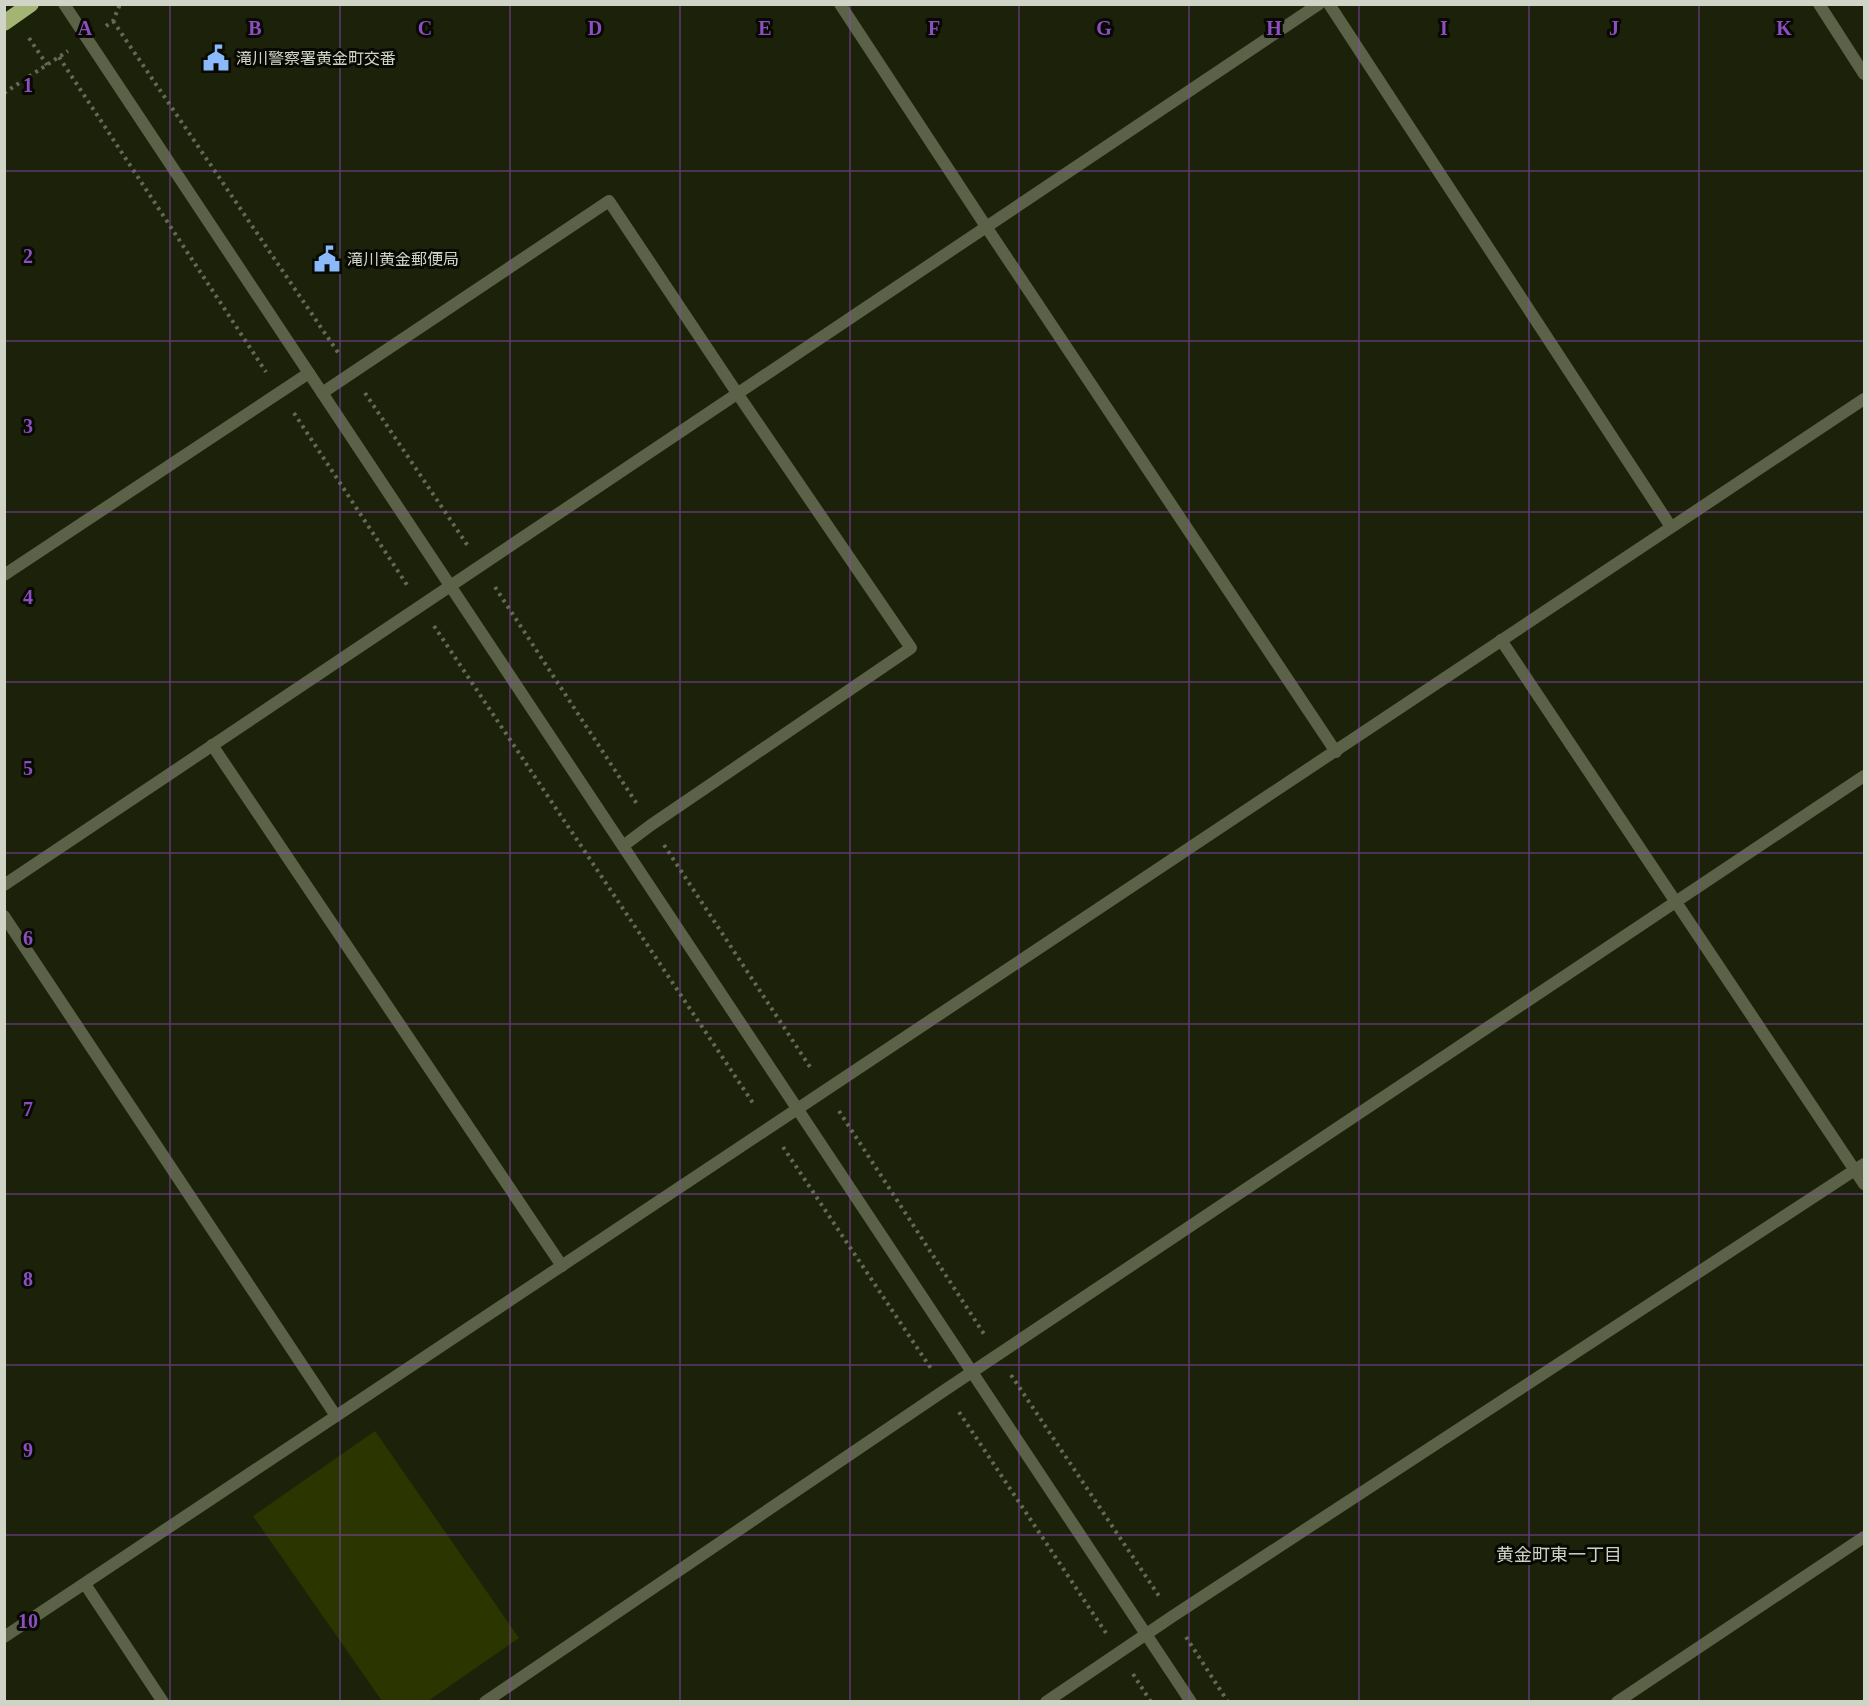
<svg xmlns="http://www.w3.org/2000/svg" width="1869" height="1706" font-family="'Times New Roman','Noto Sans JP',serif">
  <rect width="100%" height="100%" fill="#1c2109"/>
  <!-- green -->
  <path fill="#2b3500" d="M 375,1431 L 519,1638 L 428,1701 L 382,1701 L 253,1516 Z"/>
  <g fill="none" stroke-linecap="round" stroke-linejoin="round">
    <!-- path -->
    <g stroke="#646854" stroke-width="4" stroke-dasharray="3 4.5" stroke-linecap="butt">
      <path d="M 113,21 L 339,354"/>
      <path d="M 106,26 L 113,21 L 120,4"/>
      <path d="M 29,38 L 47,65"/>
      <path d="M 59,57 L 266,372"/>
      <path d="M 4,93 L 68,51"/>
      <path d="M 365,393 L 468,546"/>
      <path d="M 294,413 L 407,585"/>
      <path d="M 495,587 L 637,804"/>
      <path d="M 434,626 L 755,1106"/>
      <path d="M 664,845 L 812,1070"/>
      <path d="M 839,1111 L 984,1334"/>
      <path d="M 783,1147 L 932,1370"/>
      <path d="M 1011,1375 L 1159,1596"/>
      <path d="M 959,1412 L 1106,1633"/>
      <path d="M 1186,1637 L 1228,1702"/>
      <path d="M 1133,1674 L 1151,1702"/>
    </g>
    <!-- minor -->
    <g stroke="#5b6247" stroke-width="12">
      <path d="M 840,4 L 987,228 L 1336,752"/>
      <path d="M 1329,4 L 1671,527"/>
      <path d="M 1819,4 L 1864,74"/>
      <path d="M 322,393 L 609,201 L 737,393 L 911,648 L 651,825 L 623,846"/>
      <path d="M 4,575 L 309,373"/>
      <path d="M 1501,640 L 1864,1184"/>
      <path d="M 212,745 L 562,1266"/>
      <path d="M 4,885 L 1319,4"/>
      <path d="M 4,916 L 336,1416"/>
      <path d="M 85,1584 L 163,1702"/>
      <path d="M 4,1637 L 1864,399"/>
      <path d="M 485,1702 L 945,1390 L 1864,776"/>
      <path d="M 1046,1702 L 1173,1616 L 1864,1164"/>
      <path d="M 1617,1702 L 1864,1537"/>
    </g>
    <!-- tertiary -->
    <path stroke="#5b6247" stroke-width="12" d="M 64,4 L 1191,1702"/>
    <!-- trunk -->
    <path stroke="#a4b474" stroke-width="16" d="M 4,23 L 31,4"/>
  </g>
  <!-- grid -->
  <path fill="none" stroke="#8c4ec0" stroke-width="1.5" stroke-opacity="0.55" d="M 170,4 L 170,1702M 340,4 L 340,1702M 510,4 L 510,1702M 680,4 L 680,1702M 850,4 L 850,1702M 1019,4 L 1019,1702M 1189,4 L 1189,1702M 1359,4 L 1359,1702M 1529,4 L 1529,1702M 1699,4 L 1699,1702M 4,171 L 1864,171M 4,341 L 1864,341M 4,512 L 1864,512M 4,682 L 1864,682M 4,853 L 1864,853M 4,1024 L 1864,1024M 4,1194 L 1864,1194M 4,1365 L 1864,1365M 4,1535 L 1864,1535"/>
  <!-- icons -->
  <defs>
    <g id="civic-bare" transform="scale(2.07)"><path d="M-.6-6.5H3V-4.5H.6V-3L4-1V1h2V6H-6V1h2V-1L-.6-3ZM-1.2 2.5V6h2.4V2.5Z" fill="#8abafc" stroke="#070902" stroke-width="2.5" paint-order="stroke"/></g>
  </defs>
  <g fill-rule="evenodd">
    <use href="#civic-bare" x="216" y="58"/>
    <use href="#civic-bare" x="327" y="259"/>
  </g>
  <g text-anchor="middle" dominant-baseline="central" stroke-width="6" stroke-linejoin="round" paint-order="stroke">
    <!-- poi labels -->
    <g font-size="16" fill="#d0d4c6" stroke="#070902" text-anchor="start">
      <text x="236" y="58">滝川警察署黄金町交番</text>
      <text x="347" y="259">滝川黄金郵便局</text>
    </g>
    <!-- neighbourhood labels -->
    <g font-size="18" fill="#d0d4c6" stroke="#070902">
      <text x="1559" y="1555">黄金町東一丁目</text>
    </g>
  </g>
  <g font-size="20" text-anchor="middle" font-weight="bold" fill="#8c4ec0" stroke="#070902" stroke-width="6" stroke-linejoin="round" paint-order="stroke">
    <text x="85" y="35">A</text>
    <text x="255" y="35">B</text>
    <text x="425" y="35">C</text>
    <text x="595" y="35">D</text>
    <text x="765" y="35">E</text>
    <text x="934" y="35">F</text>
    <text x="1104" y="35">G</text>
    <text x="1274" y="35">H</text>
    <text x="1444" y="35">I</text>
    <text x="1614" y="35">J</text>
    <text x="1784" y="35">K</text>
    <text x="28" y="92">1</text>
    <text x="28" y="263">2</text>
    <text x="28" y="433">3</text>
    <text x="28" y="604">4</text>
    <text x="28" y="775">5</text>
    <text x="28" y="945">6</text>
    <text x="28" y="1116">7</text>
    <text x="28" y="1286">8</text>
    <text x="28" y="1457">9</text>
    <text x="28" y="1628">10</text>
  </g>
  <!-- border -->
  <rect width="1869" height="1706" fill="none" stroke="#d0d4c6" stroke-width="12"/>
</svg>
